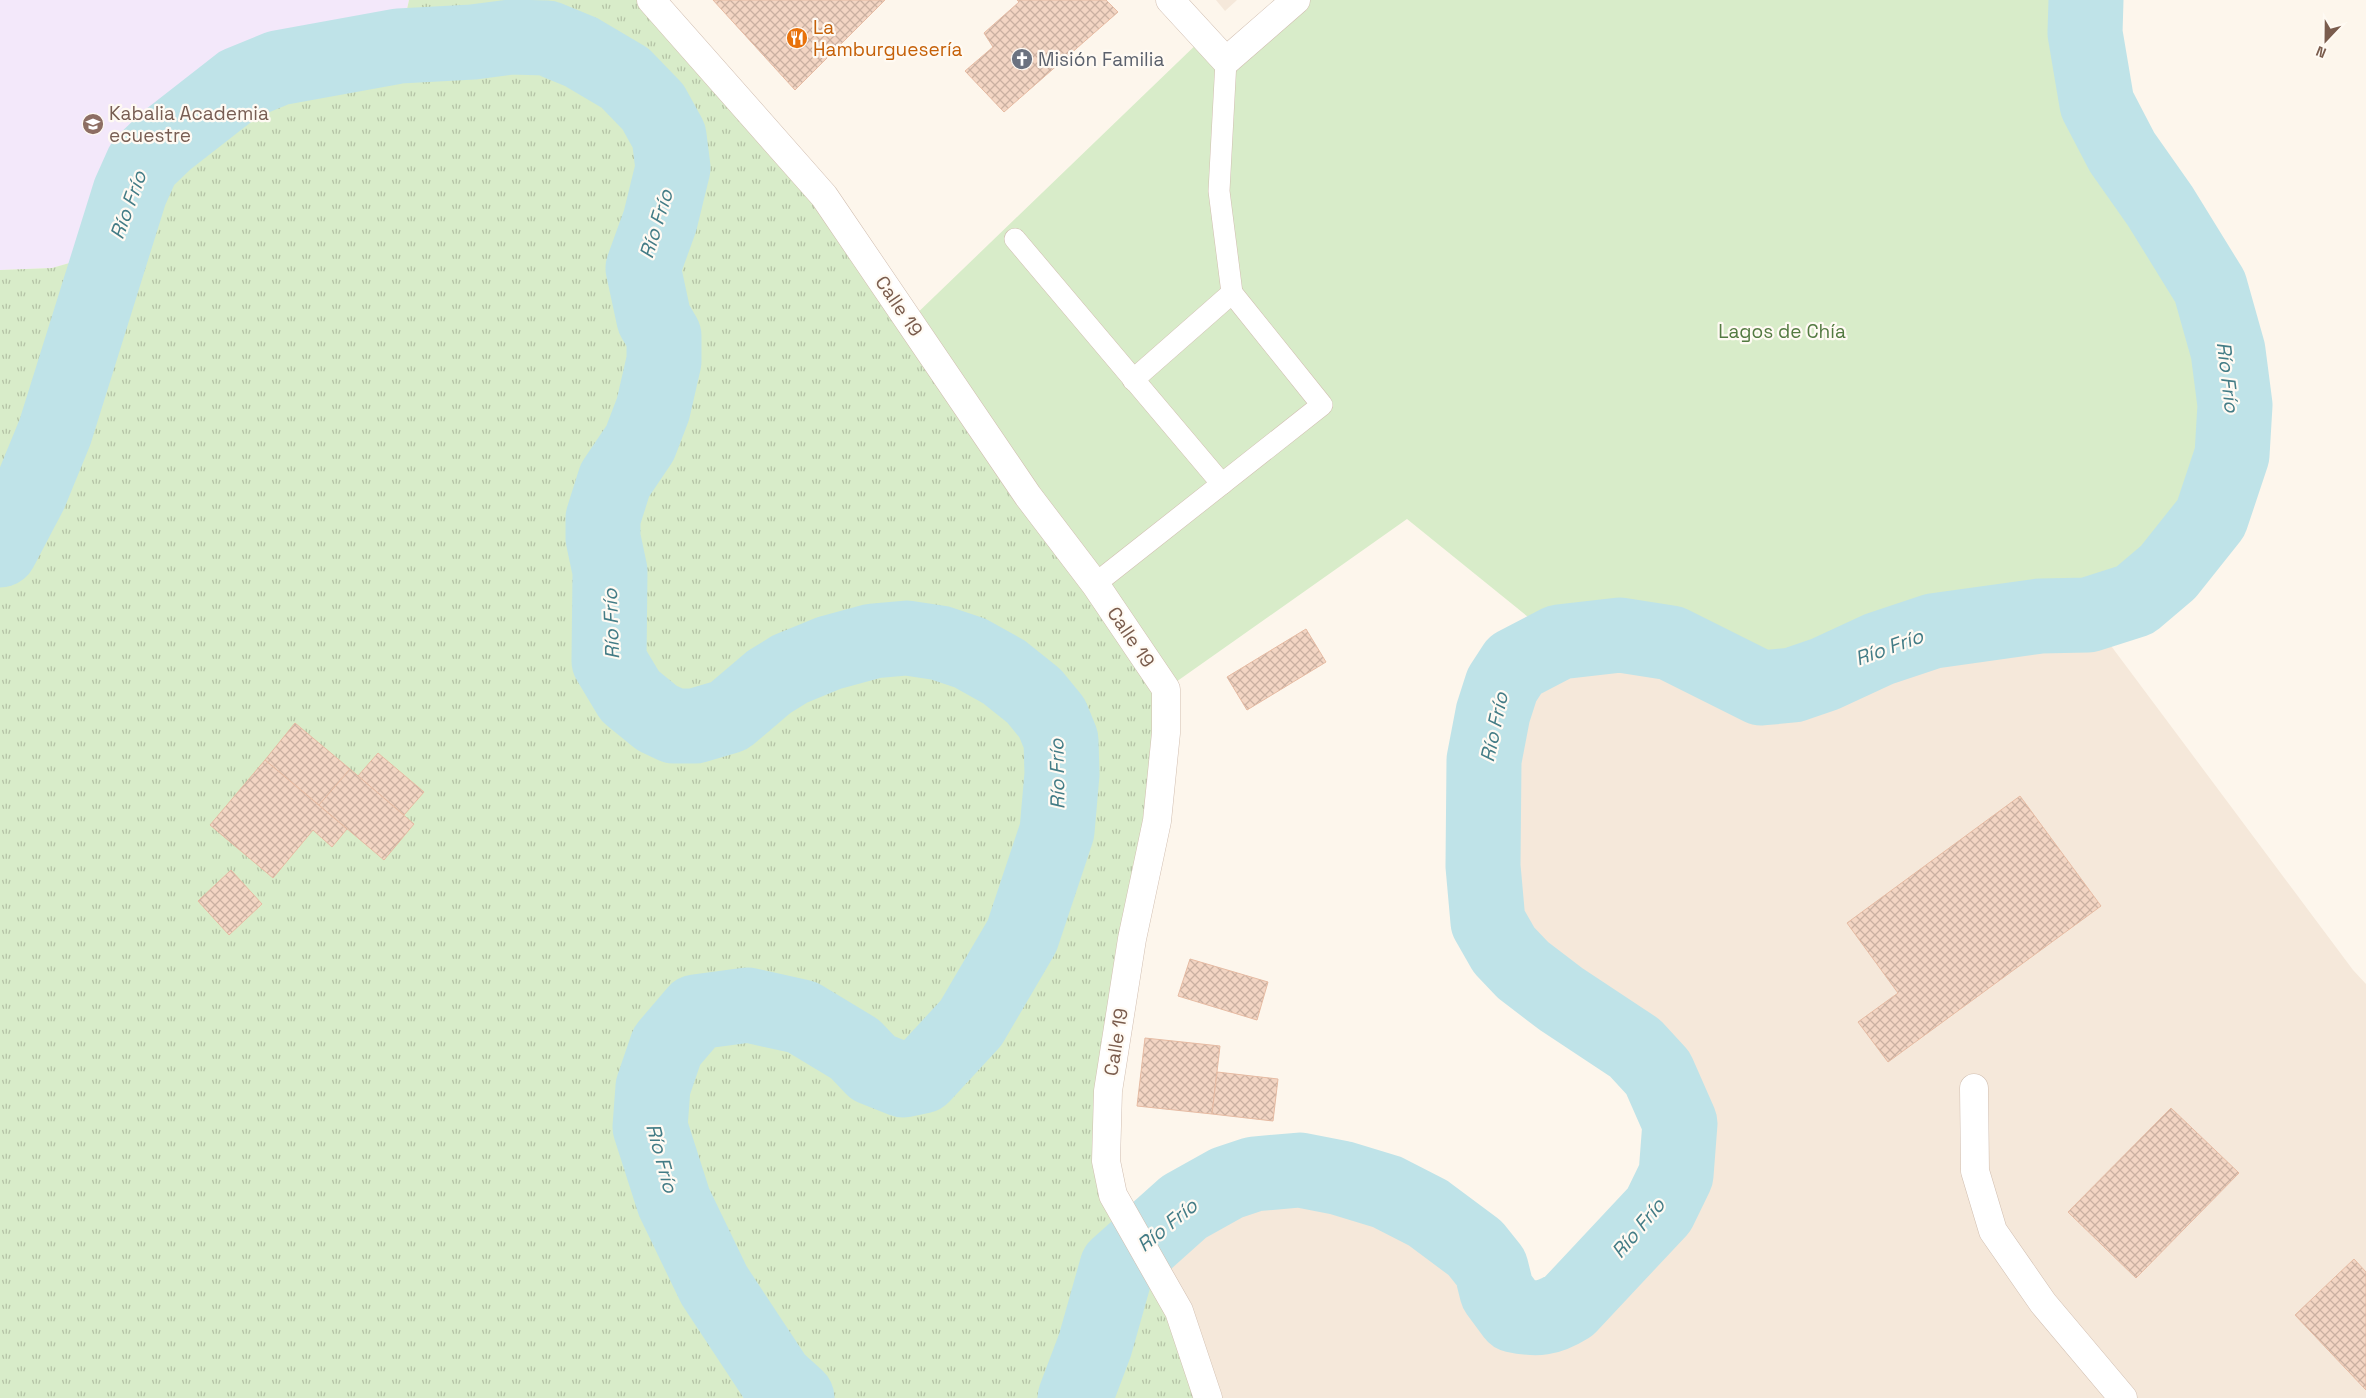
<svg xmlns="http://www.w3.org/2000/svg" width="2366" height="1398" font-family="'Space Grotesk',sans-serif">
  <defs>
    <pattern id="grass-tufts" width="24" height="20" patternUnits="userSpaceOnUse" patternTransform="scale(1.25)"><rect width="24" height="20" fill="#d8ecc9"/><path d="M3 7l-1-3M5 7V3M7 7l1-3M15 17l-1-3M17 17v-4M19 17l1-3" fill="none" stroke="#b4c2a5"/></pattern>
    <pattern id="building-cross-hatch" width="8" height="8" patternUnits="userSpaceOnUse" patternTransform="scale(1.25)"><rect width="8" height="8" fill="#f3d5c3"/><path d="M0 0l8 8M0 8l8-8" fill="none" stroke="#cab0a1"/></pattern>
  </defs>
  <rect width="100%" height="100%" fill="#fdf6ec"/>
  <!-- residential -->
  <g fill="#f5e8da">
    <path d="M 1216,0 L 1237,0 L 1225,11 Z"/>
    <path d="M 2088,615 L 2353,970 L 2366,984 L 2366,1398 L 1208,1398 L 1152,1235 L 1184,1207 L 1227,1183 L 1254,1174 L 1300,1170 L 1341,1178 L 1387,1192 L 1428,1213 L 1475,1248 L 1491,1268 L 1497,1292 L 1514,1315 L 1535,1320 L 1556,1315 L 1569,1306 L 1659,1210 L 1676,1175 L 1680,1123 L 1658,1073 L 1635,1048 L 1561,999 L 1523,970 L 1504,950 L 1488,922 L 1483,866 L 1484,760 L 1493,713 L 1502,685 L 1515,665 L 1559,642 L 1620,635 L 1671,643 L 1761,688 L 1793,685 L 1825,674 L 1879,649 L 1933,631 L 2040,616 Z"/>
  </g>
  <!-- education -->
  <path fill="#f3e8fa" d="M 0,0 L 409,0 L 399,46 L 278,68 L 239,84 L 166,140 L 143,163 L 130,192 L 111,251 L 52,268 L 0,270 Z"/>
  <!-- grass -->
  <path fill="url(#grass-tufts)" d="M 409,0 L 651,0 L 824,196 L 1166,689 L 1106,1161 L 1208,1398 L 0,1398 L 0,270 L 52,268 L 111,251 L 130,192 L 143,163 L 166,141 L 239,84 L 278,68 L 399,46 Z"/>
  <!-- park -->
  <path fill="#d8ecc9" d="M 1296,0 L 2086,0 L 2085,33 L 2097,104 L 2122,152 L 2160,206 L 2210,287 L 2228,351 L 2235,405 L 2232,455 L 2211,518 L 2168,572 L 2135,600 L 2088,615 L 2040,616 L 1933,631 L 1879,649 L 1825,674 L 1793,685 L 1761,688 L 1671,643 L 1620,635 L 1559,642 L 1407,519 L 1166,689 L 909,321 L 1204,37 L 1226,61 Z"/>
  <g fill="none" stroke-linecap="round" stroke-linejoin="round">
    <!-- river -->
    <g stroke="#bfe3e8" stroke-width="75">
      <path d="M 0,550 L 30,493 L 55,432 L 130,192 L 143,163 L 166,141 L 239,84 L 278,68 L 399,46 L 473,42 L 511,37 L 547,38 L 581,52 L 625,78 L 653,107 L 669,136 L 673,168 L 660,221 L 643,268 L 654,319 L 664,336 L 664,361 L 653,409 L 640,443 L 615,480 L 603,518 L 603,538 L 610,571 L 609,661 L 630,696 L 657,718 L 674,726 L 695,726 L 729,716 L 769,682 L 790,669 L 829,653 L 873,641 L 907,638 L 940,643 L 970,653 L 1004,672 L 1034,696 L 1052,718 L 1061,740 L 1062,774 L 1057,831 L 1022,936 L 971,1023 L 922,1076 L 903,1080 L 873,1068 L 855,1049 L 802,1017 L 748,1005 L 696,1012 L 667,1046 L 653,1087 L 650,1127 L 674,1202 L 714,1285 L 776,1379 L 797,1398"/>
      <path d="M 1075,1398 L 1095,1345 L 1117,1267 L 1184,1207 L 1227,1183 L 1254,1174 L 1300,1170 L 1341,1178 L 1387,1192 L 1428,1213 L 1475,1248 L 1491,1268 L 1497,1292 L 1514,1315 C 1537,1320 1548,1319 1569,1306 L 1659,1210 L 1676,1175 L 1680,1123 L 1658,1073 L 1635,1048 L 1561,999 L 1523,970 L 1504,950 L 1488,922 L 1483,866 L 1484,760 L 1493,713 L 1502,685 L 1515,665 L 1559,642 L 1620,635 L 1671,643 L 1761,688 L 1793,685 L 1825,674 L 1879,649 L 1933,631 L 2040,616 L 2088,615 L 2135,600 L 2168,572 L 2211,518 L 2232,455 L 2235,405 L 2228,351 L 2210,287 L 2160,206 L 2122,152 L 2097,104 L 2085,33 L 2086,0"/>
    </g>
  </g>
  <!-- building -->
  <g fill="url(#building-cross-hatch)" stroke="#e6bba3">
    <path d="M 713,0 L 885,0 L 795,90 Z"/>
    <path d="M 1017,0 L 1106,0 L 1118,12 L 1004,112 L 965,71 L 993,47 L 984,33 L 1019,2 Z"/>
    <path d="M 1306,629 L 1326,662 L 1247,710 L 1227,677 Z"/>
    <path d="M 295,723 L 350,769 L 319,805 L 265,760 Z"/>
    <path d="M 378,753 L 424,792 L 404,815 L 358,776 Z"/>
    <path d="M 265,760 L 347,829 L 332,847 L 313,830 L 273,878 L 210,825 Z"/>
    <path d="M 350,769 L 414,824 L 384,860 L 319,805 Z"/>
    <path d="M 2020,796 L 2101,906 L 1888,1062 L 1858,1022 L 1898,993 L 1847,923 Z"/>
    <path d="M 231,870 L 262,904 L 229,935 L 198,901 Z"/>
    <path d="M 1190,959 L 1268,982 L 1257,1020 L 1178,996 Z"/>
    <path d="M 1145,1038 L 1220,1046 L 1212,1114 L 1137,1106 Z"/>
    <path d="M 1217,1072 L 1278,1079 L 1273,1121 L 1212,1114 Z"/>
    <path d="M 2171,1108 L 2239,1173 L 2136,1278 L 2068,1212 Z"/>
    <path d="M 2354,1259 L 2366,1272 L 2366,1390 L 2295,1315 Z"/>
  </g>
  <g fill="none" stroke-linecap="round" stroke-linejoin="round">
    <!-- service casing -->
    <g stroke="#d1beb0" stroke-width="22">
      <g id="service">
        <path d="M 1015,239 L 1222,484"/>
        <path d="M 1133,380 L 1232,293"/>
        <path d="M 1095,584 L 1322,405 L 1232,293 L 1219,191 L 1226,61"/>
      </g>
    </g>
    <!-- minor casing -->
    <g stroke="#d1beb0" stroke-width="29">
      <g id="minor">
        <path d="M 1170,0 L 1226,61 L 1296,0"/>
        <path d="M 1974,1088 L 1975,1171 L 1993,1231 L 2043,1303 L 2123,1398"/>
      </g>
    </g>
    <!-- tertiary casing -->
    <g stroke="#d1beb0" stroke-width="29">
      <path id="tertiary" d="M 651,0 L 824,196 L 1028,496 L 1095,584 L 1166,689 L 1166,733 L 1157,821 L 1132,939 L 1108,1091 L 1106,1161 L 1113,1195 L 1179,1311 L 1208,1398"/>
    </g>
    <!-- service -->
    <use href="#service" stroke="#fff" stroke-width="21"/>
    <!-- minor -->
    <use href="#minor" stroke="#fff" stroke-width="28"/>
    <!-- tertiary -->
    <use href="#tertiary" stroke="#fff" stroke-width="28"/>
  </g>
  <!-- icons -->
  <defs>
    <g id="restaurant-disc" transform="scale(1.125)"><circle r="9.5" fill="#e8710a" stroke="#fffaf3"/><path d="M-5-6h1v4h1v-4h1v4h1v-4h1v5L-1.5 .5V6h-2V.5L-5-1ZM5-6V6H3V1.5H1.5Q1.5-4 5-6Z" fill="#fff"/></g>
    <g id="church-disc" transform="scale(1.125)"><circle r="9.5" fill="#6b7280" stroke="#fffaf3"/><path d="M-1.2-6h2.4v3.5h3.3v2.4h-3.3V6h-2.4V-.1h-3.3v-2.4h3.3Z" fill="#fff"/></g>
    <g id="school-disc" transform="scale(1.125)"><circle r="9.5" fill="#8d6e63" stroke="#fffaf3"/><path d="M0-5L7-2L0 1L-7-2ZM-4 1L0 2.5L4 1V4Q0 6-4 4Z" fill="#fff"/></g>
  </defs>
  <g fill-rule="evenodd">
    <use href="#restaurant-disc" x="797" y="38"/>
    <use href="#church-disc" x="1022" y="59"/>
    <use href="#school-disc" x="93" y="124"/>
  </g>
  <g text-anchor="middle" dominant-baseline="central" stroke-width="4.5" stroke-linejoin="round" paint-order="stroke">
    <!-- food labels -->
    <g font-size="19" fill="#c56008" stroke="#fffaf3" text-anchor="start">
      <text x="813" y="27">La<tspan x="813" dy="22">Hamburguesería</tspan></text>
    </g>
    <!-- worship labels -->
    <g font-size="19" fill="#5b616d" stroke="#fffaf3" text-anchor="start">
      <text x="1038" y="59">Misión Familia</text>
    </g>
    <!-- education labels -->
    <g font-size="19" fill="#785e54" stroke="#fffaf3" text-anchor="start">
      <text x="109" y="113">Kabalia Academia<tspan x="109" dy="22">ecuestre</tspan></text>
    </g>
    <!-- street labels -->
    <g font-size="19" fill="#7a5c4d" stroke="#fffaf3">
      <text transform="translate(899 306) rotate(56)">Calle 19</text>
      <text transform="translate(1131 637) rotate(56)">Calle 19</text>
      <text transform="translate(1116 1042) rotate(-81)">Calle 19</text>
    </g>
    <!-- park labels -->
    <g font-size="19" fill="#537a41" stroke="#fffaf3">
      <text x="1782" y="331">Lagos de Chía</text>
    </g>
    <!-- water labels -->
    <g font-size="20" font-style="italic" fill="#437c86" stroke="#fffaf3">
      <text transform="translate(128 205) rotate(-70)">Río Frío</text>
      <text transform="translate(656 224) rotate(-73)">Río Frío</text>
      <text transform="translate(2228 377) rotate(83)">Río Frío</text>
      <text transform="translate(611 624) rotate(-92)">Río Frío</text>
      <text transform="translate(1889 647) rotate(-20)">Río Frío</text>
      <text transform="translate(1494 727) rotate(-78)">Río Frío</text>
      <text transform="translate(1057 774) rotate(-91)">Río Frío</text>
      <text transform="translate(662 1158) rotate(75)">Río Frío</text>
      <text transform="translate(1167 1225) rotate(-39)">Río Frío</text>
      <text transform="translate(1638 1228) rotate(-50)">Río Frío</text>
    </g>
  </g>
  <!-- north arrow -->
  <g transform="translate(2326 40) rotate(202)" stroke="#fffaf3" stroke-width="4" paint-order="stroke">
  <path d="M0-4L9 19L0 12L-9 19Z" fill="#7a5c4d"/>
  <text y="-8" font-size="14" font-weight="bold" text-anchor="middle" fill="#7a5c4d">N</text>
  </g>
</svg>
